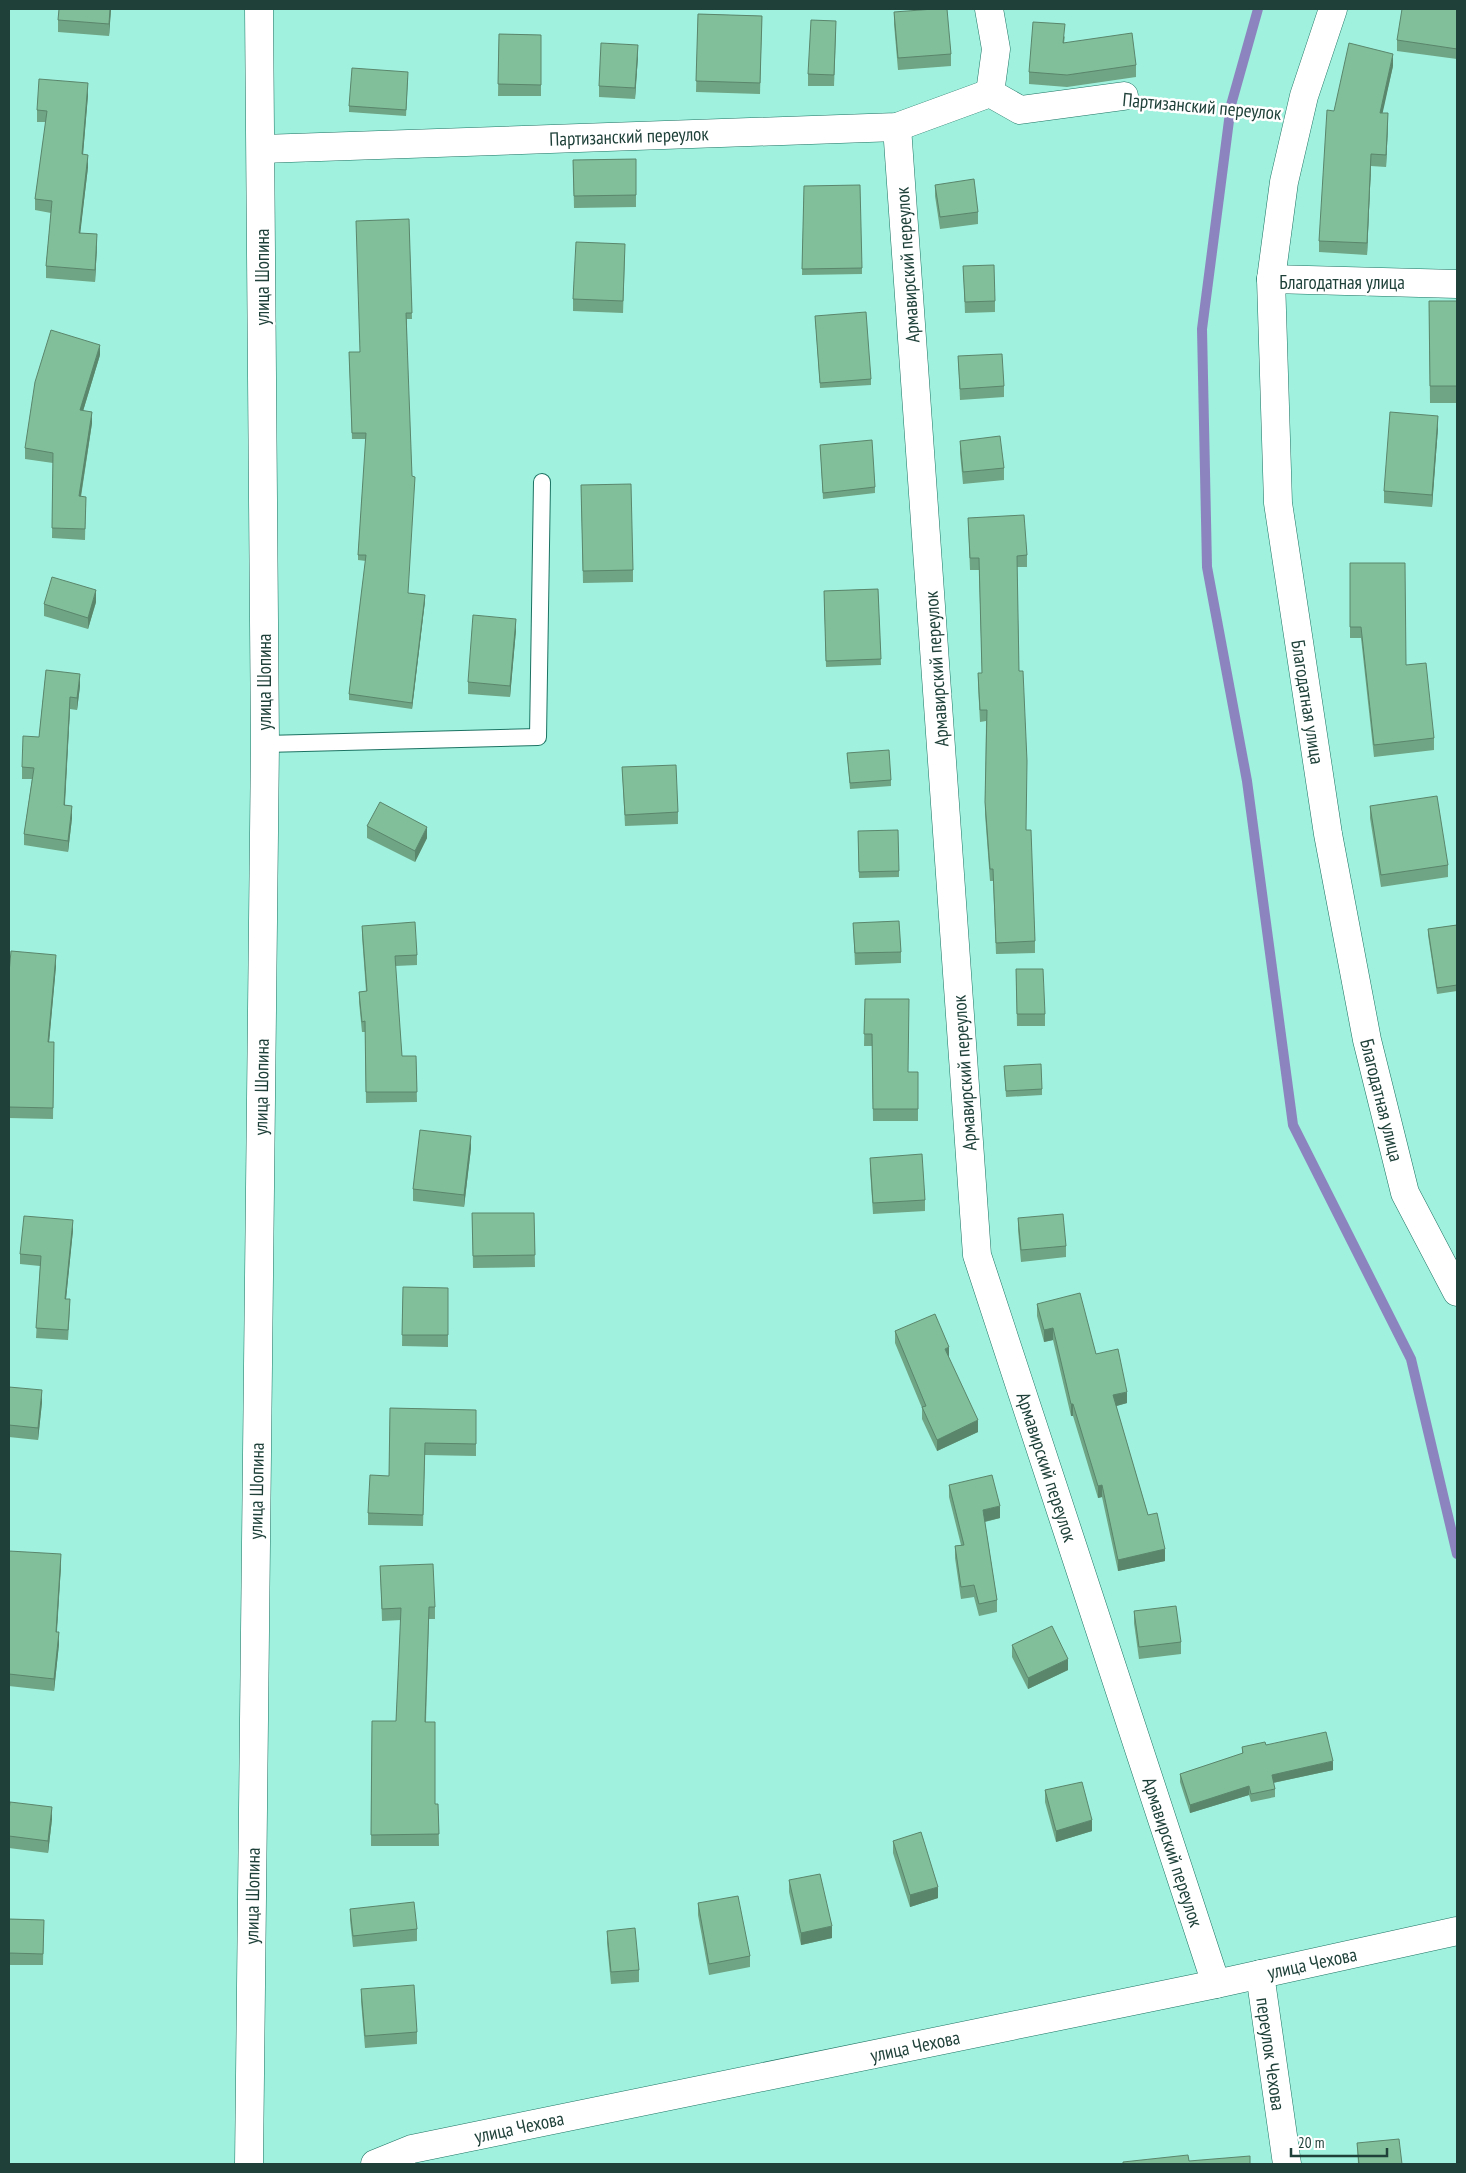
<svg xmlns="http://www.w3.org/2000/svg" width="1466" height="2173" font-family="'PT Sans Narrow',sans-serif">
  <rect width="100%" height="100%" fill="#a0f1dd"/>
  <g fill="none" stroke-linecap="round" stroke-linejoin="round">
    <!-- stream -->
    <path stroke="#8c84bf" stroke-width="10" d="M 1258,9 L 1231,105 L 1202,329 L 1207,567 L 1247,781 L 1293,1125 L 1411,1359 L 1457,1554"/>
    <!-- lane casing -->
    <g stroke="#1c7363" stroke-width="18">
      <path id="lane" d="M 265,744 L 538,737 L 542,482"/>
    </g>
    <!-- street casing -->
    <g stroke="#1c7363" stroke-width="29">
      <g id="street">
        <path d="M 989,9 L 996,49 L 990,93"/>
        <path d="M 1333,9 L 1304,96 L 1284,182 L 1271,279 L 1278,503 L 1328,834 L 1367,1040 L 1405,1193 L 1457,1292"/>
        <path d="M 897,127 L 977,1255 L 1216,1984"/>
        <path d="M 262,149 L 897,127 L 990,93 L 1020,110 L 1124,96"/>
        <path d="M 1271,279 L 1457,284"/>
        <path d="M 1260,1974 L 1287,2164"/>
        <path d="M 249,2164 L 265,744 L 259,9"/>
      </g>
    </g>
    <!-- secondary casing -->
    <g stroke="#1c7363" stroke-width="29">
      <path id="secondary" d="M 375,2164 L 412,2149 L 1216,1984 L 1457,1931"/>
    </g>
    <!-- path -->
    <path stroke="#6ba99a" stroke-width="3" stroke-dasharray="1 4" stroke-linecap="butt" d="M 1154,99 L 1270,111"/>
    <!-- lane -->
    <use href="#lane" stroke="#fff" stroke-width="16"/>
    <!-- street -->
    <use href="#street" stroke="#fff" stroke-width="28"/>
    <!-- secondary -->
    <use href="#secondary" stroke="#fff" stroke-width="28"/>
  </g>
  <!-- wall -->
  <g fill="#6fa484">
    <path d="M 111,9 L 109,36 L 58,32 L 58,20 Z"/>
    <path d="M 1457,9 L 1457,59 L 1397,51 L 1397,40 Z"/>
    <path d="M 894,12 L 951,54 L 951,66 L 898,70 L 894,24 Z"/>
    <path d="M 698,14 L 762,16 L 760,94 L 696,92 Z"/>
    <path d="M 836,32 L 834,86 L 808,86 L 808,74 Z"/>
    <path d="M 499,34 L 541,35 L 541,96 L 498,96 Z"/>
    <path d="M 1065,36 L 1064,43 L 1136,65 L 1136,77 L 1067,87 L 1029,84 L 1029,72 Z"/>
    <path d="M 638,56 L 635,99 L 599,97 L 599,86 Z"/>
    <path d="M 1393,66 L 1382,113 L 1388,125 L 1386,167 L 1371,166 L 1367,255 L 1319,252 L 1319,241 L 1334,111 Z"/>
    <path d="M 408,78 L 406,116 L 349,112 L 349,106 Z"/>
    <path d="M 88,95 L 83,154 L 88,167 L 80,233 L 97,246 L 95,282 L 46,278 L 46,266 L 51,213 L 35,210 L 35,199 L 46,122 L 37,122 L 37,110 Z"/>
    <path d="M 636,159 L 636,207 L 574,208 L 573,160 Z"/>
    <path d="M 935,185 L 978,212 L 978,224 L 940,229 L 935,196 Z"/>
    <path d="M 804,186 L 862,268 L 862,274 L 802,275 Z"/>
    <path d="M 409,219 L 412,319 L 407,319 L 408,593 L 425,601 L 412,709 L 349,700 L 349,694 L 366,561 L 358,560 L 358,555 L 366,439 L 352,439 L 349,352 L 360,352 Z"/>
    <path d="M 625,255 L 623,313 L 573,311 L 573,299 Z"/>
    <path d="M 963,266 L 995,301 L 995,312 L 965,313 Z"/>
    <path d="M 1429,301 L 1457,301 L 1457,403 L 1430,403 Z"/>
    <path d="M 815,316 L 871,379 L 871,385 L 820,388 Z"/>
    <path d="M 100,355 L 83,411 L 92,423 L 81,497 L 86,497 L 85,540 L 52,538 L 53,463 L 25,459 L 25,448 Z"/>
    <path d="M 958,356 L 1004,386 L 1004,397 L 960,400 Z"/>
    <path d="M 1438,428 L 1432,507 L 1384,503 L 1384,491 Z"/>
    <path d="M 960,441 L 1004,468 L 1004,480 L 963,484 L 960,453 Z"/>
    <path d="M 820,445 L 875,487 L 875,493 L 823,499 Z"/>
    <path d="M 581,485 L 633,570 L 633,582 L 583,583 Z"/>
    <path d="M 968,518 L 1027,555 L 1027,567 L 1017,567 L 1019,671 L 1026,830 L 1035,941 L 1035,953 L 996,954 L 993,881 L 990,881 L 985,814 L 986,721 L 980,722 L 978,685 L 978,673 L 982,673 L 979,570 L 970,570 Z"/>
    <path d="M 1350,563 L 1406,665 L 1434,738 L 1434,750 L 1374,757 L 1361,638 L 1350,638 Z"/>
    <path d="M 878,589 L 881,665 L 826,667 L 824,591 Z"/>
    <path d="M 96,602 L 88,629 L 44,616 L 44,604 Z"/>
    <path d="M 516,630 L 510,697 L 468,694 L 468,682 Z"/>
    <path d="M 46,670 L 80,686 L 77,710 L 70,709 L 65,805 L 72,818 L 68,852 L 24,845 L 24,834 L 32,779 L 22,779 L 22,767 L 39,737 Z"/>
    <path d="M 847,753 L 891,780 L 891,786 L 850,789 Z"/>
    <path d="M 622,767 L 678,812 L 678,824 L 625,826 Z"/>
    <path d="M 1370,806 L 1448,865 L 1448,877 L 1381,887 L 1370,818 Z"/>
    <path d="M 367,826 L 427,838 L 415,862 L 367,838 Z"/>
    <path d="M 858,831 L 899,871 L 899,877 L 859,878 Z"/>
    <path d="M 853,923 L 901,952 L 901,963 L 855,965 Z"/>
    <path d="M 1457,925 L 1457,991 L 1437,994 L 1428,935 L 1428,929 Z"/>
    <path d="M 362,926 L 417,955 L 417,965 L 395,966 L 402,1056 L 416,1056 L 417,1102 L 366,1103 L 365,1032 L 362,1032 L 359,1002 L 359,992 L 366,991 L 362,936 Z"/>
    <path d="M 56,966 L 49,1042 L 54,1042 L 53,1119 L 9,1118 L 9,973 Z"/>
    <path d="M 1016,969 L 1045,1014 L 1045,1026 L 1017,1026 Z"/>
    <path d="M 865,999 L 908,1072 L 918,1072 L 918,1121 L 873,1121 L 872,1046 L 864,1046 Z"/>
    <path d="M 1004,1066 L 1042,1089 L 1042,1095 L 1006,1097 Z"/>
    <path d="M 471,1148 L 464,1207 L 413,1201 L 413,1189 Z"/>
    <path d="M 870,1158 L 925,1200 L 925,1211 L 873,1214 L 870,1169 Z"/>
    <path d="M 472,1213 L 534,1213 L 535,1267 L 473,1268 Z"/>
    <path d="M 1018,1218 L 1066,1246 L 1066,1257 L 1021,1262 L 1018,1230 Z"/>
    <path d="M 73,1230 L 66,1299 L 70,1309 L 68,1340 L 36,1338 L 40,1266 L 20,1264 L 20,1254 Z"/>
    <path d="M 403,1287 L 448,1288 L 448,1347 L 402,1346 Z"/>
    <path d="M 1037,1304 L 1096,1354 L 1127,1403 L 1116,1406 L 1148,1515 L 1165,1561 L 1118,1571 L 1102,1497 L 1098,1498 L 1073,1416 L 1071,1416 L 1053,1340 L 1044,1342 L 1037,1316 Z"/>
    <path d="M 895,1331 L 949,1359 L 978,1432 L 937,1451 L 922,1419 L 922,1408 L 895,1343 Z"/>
    <path d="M 9,1387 L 42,1402 L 38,1440 L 9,1437 Z"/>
    <path d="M 390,1408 L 476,1410 L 476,1456 L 425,1455 L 423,1526 L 368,1525 L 368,1513 L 389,1476 Z"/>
    <path d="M 949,1485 L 1000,1518 L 985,1522 L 997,1600 L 997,1612 L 979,1616 L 974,1597 L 961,1599 L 955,1558 L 955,1546 L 961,1545 L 949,1497 Z"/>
    <path d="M 9,1551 L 61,1565 L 57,1632 L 59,1644 L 54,1691 L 9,1686 Z"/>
    <path d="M 380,1566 L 435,1607 L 435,1619 L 429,1619 L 426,1722 L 435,1804 L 438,1804 L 439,1846 L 371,1846 L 372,1721 L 396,1721 L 401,1620 L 382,1621 Z"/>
    <path d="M 1134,1611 L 1181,1642 L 1181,1654 L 1139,1659 L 1134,1623 Z"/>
    <path d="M 1012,1645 L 1068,1670 L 1028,1689 L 1012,1657 Z"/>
    <path d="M 1266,1745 L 1333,1770 L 1273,1783 L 1275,1789 L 1275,1797 L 1251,1802 L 1249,1795 L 1190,1813 L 1180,1782 L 1180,1774 L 1242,1754 L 1242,1747 Z"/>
    <path d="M 1045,1790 L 1092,1831 L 1056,1842 L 1045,1802 Z"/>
    <path d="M 9,1811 L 52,1819 L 48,1853 L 9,1848 Z"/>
    <path d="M 893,1841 L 938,1898 L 910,1907 L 893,1853 Z"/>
    <path d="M 789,1880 L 832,1938 L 801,1945 L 789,1892 Z"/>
    <path d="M 698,1903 L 750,1956 L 750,1967 L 709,1975 L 698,1915 Z"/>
    <path d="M 350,1909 L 417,1929 L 417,1941 L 353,1947 L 350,1920 Z"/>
    <path d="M 9,1919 L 44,1920 L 43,1965 L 9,1965 Z"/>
    <path d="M 607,1931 L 639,1970 L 639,1982 L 611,1984 L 607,1943 Z"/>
    <path d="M 361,1989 L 417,2032 L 417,2044 L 365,2048 L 361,2001 Z"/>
    <path d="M 1357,2143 L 1402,2164 L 1358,2164 Z"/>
  </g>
  <!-- shaded-wall -->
  <g fill="#5a866c">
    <path d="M 110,9 L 111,9 L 109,36 L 109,24 Z"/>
    <path d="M 638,45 L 638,56 L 635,99 L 635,88 Z"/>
    <path d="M 1393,54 L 1393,66 L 1380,125 L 1380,113 Z"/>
    <path d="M 88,83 L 88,95 L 82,166 L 82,154 Z"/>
    <path d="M 1388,113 L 1388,125 L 1386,167 L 1386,155 Z"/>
    <path d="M 1371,154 L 1371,166 L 1367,255 L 1367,243 Z"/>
    <path d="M 88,155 L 88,167 L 79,244 L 79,233 Z"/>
    <path d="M 97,234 L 97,246 L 95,282 L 95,270 Z"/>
    <path d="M 100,345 L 100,355 L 80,421 L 80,410 Z"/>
    <path d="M 92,412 L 92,423 L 79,507 L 79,496 Z"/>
    <path d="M 1438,416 L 1438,428 L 1432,507 L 1432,495 Z"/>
    <path d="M 96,590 L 96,602 L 88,629 L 88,618 Z"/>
    <path d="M 425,595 L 425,601 L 412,709 L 412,703 Z"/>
    <path d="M 516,619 L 516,630 L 510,697 L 510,686 Z"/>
    <path d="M 80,674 L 80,686 L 77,710 L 77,698 Z"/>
    <path d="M 70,697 L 70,709 L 64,817 L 64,805 Z"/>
    <path d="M 72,806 L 72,818 L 68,852 L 68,841 Z"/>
    <path d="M 427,827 L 427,838 L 415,862 L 415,851 Z"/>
    <path d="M 56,955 L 56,966 L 48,1054 L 48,1042 Z"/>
    <path d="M 471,1136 L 471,1148 L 464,1207 L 464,1195 Z"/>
    <path d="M 73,1220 L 73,1230 L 65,1309 L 65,1299 Z"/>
    <path d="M 1053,1328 L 1053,1340 L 1044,1342 L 1044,1330 Z"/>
    <path d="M 949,1347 L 949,1359 L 945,1349 Z"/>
    <path d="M 42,1390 L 42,1402 L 38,1440 L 38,1428 Z"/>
    <path d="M 1127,1392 L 1127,1403 L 1113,1407 L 1113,1395 Z"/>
    <rect x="1071" y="1404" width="2" height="12"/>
    <path d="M 978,1420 L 978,1432 L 937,1451 L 937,1440 Z"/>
    <path d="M 1102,1485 L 1102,1497 L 1098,1498 L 1098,1486 Z"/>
    <path d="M 1000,1506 L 1000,1518 L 983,1522 L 983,1510 Z"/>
    <path d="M 1165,1549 L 1165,1561 L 1118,1571 L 1118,1560 Z"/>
    <path d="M 61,1554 L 61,1565 L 56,1643 L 56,1632 Z"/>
    <path d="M 59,1632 L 59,1644 L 54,1691 L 54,1679 Z"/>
    <path d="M 1068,1659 L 1068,1670 L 1028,1689 L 1028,1678 Z"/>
    <path d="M 1333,1761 L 1333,1770 L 1272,1783 L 1272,1775 Z"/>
    <path d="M 1249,1786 L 1249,1795 L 1190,1813 L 1190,1805 Z"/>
    <path d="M 52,1807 L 52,1819 L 48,1853 L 48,1841 Z"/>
    <path d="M 1092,1820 L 1092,1831 L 1056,1842 L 1056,1831 Z"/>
    <path d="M 938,1887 L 938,1898 L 910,1907 L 910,1895 Z"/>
    <path d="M 832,1926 L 832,1938 L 801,1945 L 801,1933 Z"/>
  </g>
  <!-- building -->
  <g fill="#81bf9a" stroke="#5a866c">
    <path d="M 59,9 L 110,9 L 109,24 L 58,20 Z"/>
    <path d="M 934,9 L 947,9 L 951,54 L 898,58 L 894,12 Z"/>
    <path d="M 1402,9 L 1457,9 L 1457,49 L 1397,40 Z"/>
    <path d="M 698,14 L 762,16 L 760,83 L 696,81 Z"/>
    <path d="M 811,20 L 836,21 L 834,75 L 808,74 Z"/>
    <path d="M 1033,22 L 1065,24 L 1063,43 L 1132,33 L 1136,65 L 1067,75 L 1029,72 Z"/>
    <path d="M 499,34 L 541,35 L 541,85 L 498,84 Z"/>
    <path d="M 601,43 L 638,45 L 635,88 L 599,86 Z"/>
    <path d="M 1349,43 L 1393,54 L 1380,113 L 1388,113 L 1386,155 L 1371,154 L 1367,243 L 1319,241 L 1327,110 L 1334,111 Z"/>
    <path d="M 352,68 L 408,72 L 406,110 L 349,106 Z"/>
    <path d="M 39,79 L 88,83 L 82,154 L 88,155 L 79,233 L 97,234 L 95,270 L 46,266 L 52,201 L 35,199 L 47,111 L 37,110 Z"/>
    <path d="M 636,159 L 636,195 L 574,196 L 573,160 Z"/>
    <path d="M 974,179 L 978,212 L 940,217 L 935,185 Z"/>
    <path d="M 860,185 L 862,268 L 802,269 L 804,186 Z"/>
    <path d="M 409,219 L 412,313 L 406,313 L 412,476 L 415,477 L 408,593 L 425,595 L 412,703 L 349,694 L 366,555 L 358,555 L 366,433 L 352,433 L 349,352 L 360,352 L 356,221 Z"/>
    <path d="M 576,242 L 625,244 L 623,301 L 573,299 Z"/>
    <path d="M 994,265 L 995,301 L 965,302 L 963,266 Z"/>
    <path d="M 1429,301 L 1457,301 L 1457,386 L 1430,386 Z"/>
    <path d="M 866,312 L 871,379 L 820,383 L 815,316 Z"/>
    <path d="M 51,330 L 100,345 L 80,410 L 92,412 L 79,496 L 86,497 L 85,529 L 52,528 L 53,453 L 25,448 L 35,382 Z"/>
    <path d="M 1002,354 L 1004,386 L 960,389 L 958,356 Z"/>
    <path d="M 1390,412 L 1438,416 L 1432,495 L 1384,491 Z"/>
    <path d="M 1000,436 L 1004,468 L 963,472 L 960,441 Z"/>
    <path d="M 872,440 L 875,487 L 823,493 L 820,445 Z"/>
    <path d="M 631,484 L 633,570 L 583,571 L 581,485 Z"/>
    <path d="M 1024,515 L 1027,555 L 1017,556 L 1019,671 L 1023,671 L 1027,761 L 1026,830 L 1031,830 L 1035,941 L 996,943 L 993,869 L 990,869 L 985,802 L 987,710 L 980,710 L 978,673 L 982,673 L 979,558 L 970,558 L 968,518 Z"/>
    <path d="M 1350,563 L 1405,563 L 1406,665 L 1426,663 L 1434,738 L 1374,745 L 1361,627 L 1350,627 Z"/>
    <path d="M 52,577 L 96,590 L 88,618 L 44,604 Z"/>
    <path d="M 878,589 L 881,659 L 826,661 L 824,591 Z"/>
    <path d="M 473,615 L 516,619 L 510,686 L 468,682 Z"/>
    <path d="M 46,670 L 80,674 L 77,698 L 70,697 L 64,805 L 72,806 L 68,841 L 24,834 L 34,768 L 22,767 L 23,736 L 39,737 Z"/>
    <path d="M 889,750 L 891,780 L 850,783 L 847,753 Z"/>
    <path d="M 676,765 L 678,812 L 625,815 L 622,767 Z"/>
    <path d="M 1437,796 L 1448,865 L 1381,875 L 1370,806 Z"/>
    <path d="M 380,802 L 427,827 L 415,851 L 367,826 Z"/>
    <path d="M 898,830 L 899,871 L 859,872 L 858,831 Z"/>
    <path d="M 899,921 L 901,952 L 855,953 L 853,923 Z"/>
    <path d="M 415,922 L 417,955 L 395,956 L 402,1056 L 416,1056 L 417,1092 L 366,1092 L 365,1021 L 362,1022 L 359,992 L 367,991 L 362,926 Z"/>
    <path d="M 1457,925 L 1457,985 L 1437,988 L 1428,929 Z"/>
    <path d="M 11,951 L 56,955 L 48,1042 L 54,1042 L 53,1108 L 9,1107 L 9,973 Z"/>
    <path d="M 1016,969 L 1043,969 L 1045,1014 L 1017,1014 Z"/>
    <path d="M 865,999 L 909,999 L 908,1072 L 918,1072 L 918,1109 L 873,1109 L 872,1034 L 864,1034 Z"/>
    <path d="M 1041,1064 L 1042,1089 L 1006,1091 L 1004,1066 Z"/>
    <path d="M 420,1130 L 471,1136 L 464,1195 L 413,1189 Z"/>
    <path d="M 922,1154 L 925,1200 L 873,1203 L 870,1158 Z"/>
    <path d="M 472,1213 L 534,1213 L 535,1255 L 473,1256 Z"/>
    <path d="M 1063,1214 L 1066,1246 L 1021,1250 L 1018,1218 Z"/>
    <path d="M 24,1216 L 73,1220 L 65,1299 L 70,1299 L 68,1330 L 36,1328 L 41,1256 L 20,1254 Z"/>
    <path d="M 403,1287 L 448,1288 L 448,1335 L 402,1335 Z"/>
    <path d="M 1080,1293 L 1096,1354 L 1118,1349 L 1127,1392 L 1113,1395 L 1148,1515 L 1157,1513 L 1165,1549 L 1118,1560 L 1102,1485 L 1098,1486 L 1073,1404 L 1071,1404 L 1053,1328 L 1044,1330 L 1037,1304 Z"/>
    <path d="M 935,1314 L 949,1347 L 945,1349 L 978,1420 L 937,1440 L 922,1407 L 926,1406 L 895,1331 Z"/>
    <path d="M 9,1387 L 42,1390 L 38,1428 L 9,1425 Z"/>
    <path d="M 390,1408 L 476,1410 L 476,1444 L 425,1443 L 423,1515 L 368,1513 L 370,1475 L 389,1476 Z"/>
    <path d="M 992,1475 L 1000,1506 L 983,1510 L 997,1600 L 979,1604 L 974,1585 L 961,1587 L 955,1546 L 964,1545 L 949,1485 Z"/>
    <path d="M 9,1551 L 61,1554 L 56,1632 L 59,1632 L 54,1679 L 9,1674 Z"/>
    <path d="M 433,1564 L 435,1607 L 429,1607 L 425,1722 L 435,1722 L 435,1804 L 438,1804 L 439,1834 L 371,1835 L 372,1721 L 396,1721 L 401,1608 L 382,1609 L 380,1566 Z"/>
    <path d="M 1176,1606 L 1181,1642 L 1139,1647 L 1134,1611 Z"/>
    <path d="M 1052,1626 L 1068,1659 L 1028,1678 L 1012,1645 Z"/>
    <path d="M 1326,1732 L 1333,1761 L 1272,1775 L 1275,1789 L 1251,1794 L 1249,1786 L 1190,1805 L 1180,1774 L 1243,1753 L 1242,1747 L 1265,1742 L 1266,1745 Z"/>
    <path d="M 1082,1782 L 1092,1820 L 1056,1831 L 1045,1790 Z"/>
    <path d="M 10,1802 L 52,1807 L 48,1841 L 9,1836 L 9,1811 Z"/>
    <path d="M 921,1832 L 938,1887 L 910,1895 L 893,1841 Z"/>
    <path d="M 820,1874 L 832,1926 L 801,1933 L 789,1880 Z"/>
    <path d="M 738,1896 L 750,1956 L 709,1964 L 698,1903 Z"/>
    <path d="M 414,1902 L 417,1929 L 353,1936 L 350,1909 Z"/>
    <path d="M 9,1919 L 44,1920 L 43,1954 L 9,1953 Z"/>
    <path d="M 635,1928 L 639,1970 L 611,1972 L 607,1931 Z"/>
    <path d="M 414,1985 L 417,2032 L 365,2036 L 361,1989 Z"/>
    <path d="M 1399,2139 L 1402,2164 L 1359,2164 L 1357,2143 Z"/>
    <path d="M 1188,2155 L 1189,2161 L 1250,2156 L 1250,2164 L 1123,2164 L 1123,2162 Z"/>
  </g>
  <g text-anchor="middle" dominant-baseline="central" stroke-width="5" stroke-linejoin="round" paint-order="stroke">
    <!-- street labels -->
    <g font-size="19" fill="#1e4038" stroke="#fff">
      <text transform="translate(1202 106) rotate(5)">Партизанский переулок</text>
      <text transform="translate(629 136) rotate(-2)">Партизанский переулок</text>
      <text transform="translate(907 265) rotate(-94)">Армавирский переулок</text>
      <text transform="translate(262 277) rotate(-90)">улица Шопина</text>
      <text x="1342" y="282">Благодатная улица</text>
      <text transform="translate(936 669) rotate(-94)">Армавирский переулок</text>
      <text transform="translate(264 682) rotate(-90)">улица Шопина</text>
      <text transform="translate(1308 702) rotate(81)">Благодатная улица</text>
      <text transform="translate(964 1073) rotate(-94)">Армавирский переулок</text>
      <text transform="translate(261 1087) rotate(-89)">улица Шопина</text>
      <text transform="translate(1382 1100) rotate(76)">Благодатная улица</text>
      <text transform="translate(1047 1467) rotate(72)">Армавирский переулок</text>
      <text transform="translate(256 1491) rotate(-89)">улица Шопина</text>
      <text transform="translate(1173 1852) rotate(72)">Армавирский переулок</text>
      <text transform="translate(252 1896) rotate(-89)">улица Шопина</text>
      <text transform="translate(1312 1963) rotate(-12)">улица Чехова</text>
      <text transform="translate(915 2046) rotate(-12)">улица Чехова</text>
      <text transform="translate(1271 2054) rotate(82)">переулок Чехова</text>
      <text transform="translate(519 2127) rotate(-12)">улица Чехова</text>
    </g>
  </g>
  <!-- border -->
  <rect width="1466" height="2173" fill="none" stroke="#1e4038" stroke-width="20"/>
  <!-- scale -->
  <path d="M1291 2148v8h96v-8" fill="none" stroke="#1e4038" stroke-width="2.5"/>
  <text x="1298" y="2148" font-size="15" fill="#1e4038" stroke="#ffffff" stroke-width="4" paint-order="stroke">20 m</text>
</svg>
